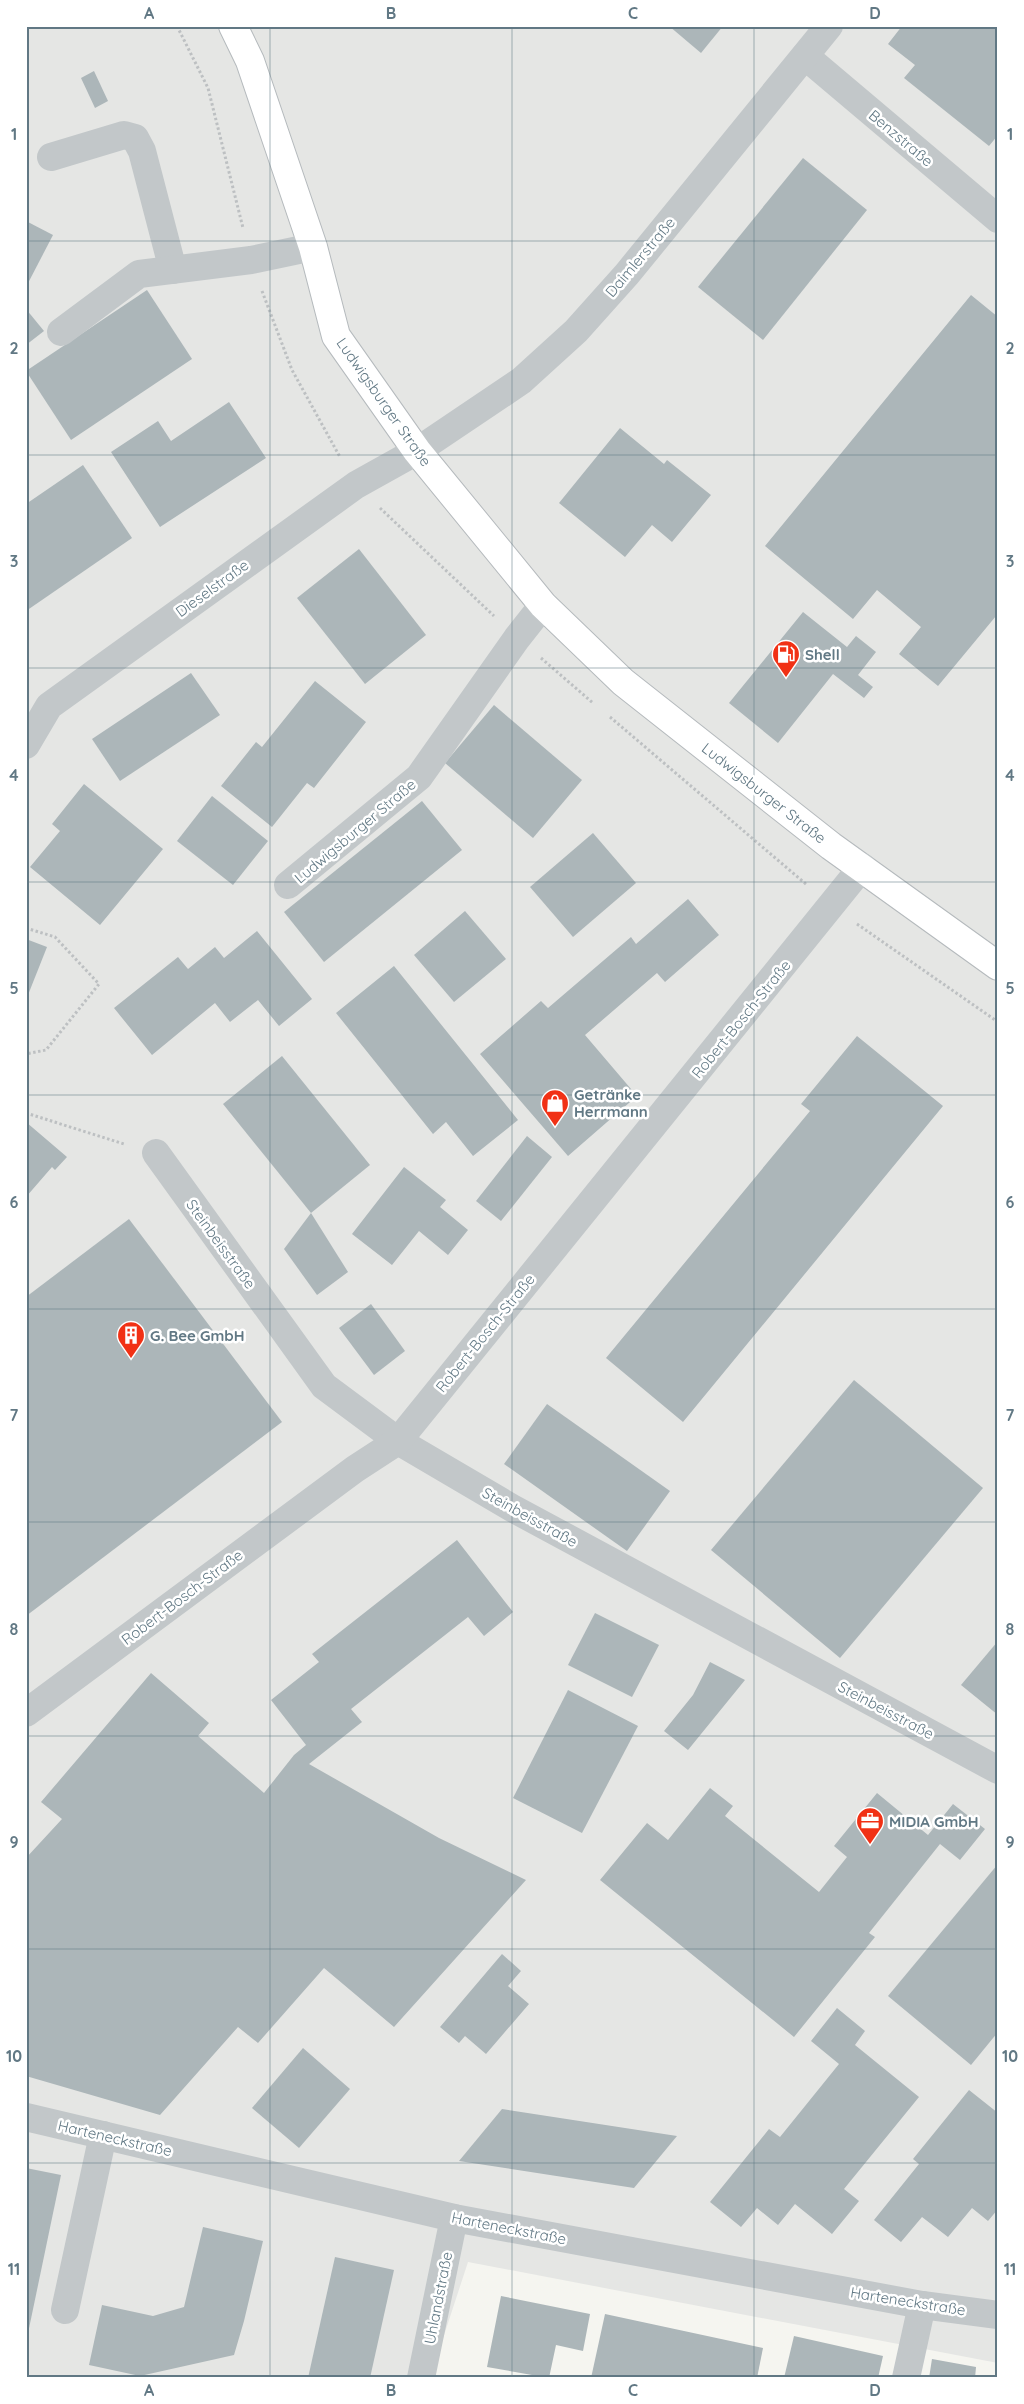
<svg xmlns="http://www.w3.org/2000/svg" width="1024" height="2404" font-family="Quicksand,sans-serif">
  <rect width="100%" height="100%" fill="#f5f5f0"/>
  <!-- built -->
  <path fill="#e5e6e4" d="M 26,26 L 998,26 L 998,2363 L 468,2262 L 430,2378 L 26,2378 Z"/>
  <!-- building -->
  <g fill="#acb6b9">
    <path d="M 669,26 L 723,26 L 701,53 Z"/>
    <path d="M 902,26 L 998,26 L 998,135 L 989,146 L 904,78 L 915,65 L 888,44 Z"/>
    <path d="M 94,71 L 108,101 L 95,108 L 81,78 Z"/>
    <path d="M 803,158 L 867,210 L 763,340 L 698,287 Z"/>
    <path d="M 26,221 L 53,235 L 26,287 Z"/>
    <path d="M 147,290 L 192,359 L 71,440 L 26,371 Z"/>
    <path d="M 971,295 L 998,317 L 998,617 L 996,616 L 938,686 L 899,654 L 921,627 L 877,590 L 853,619 L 765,546 Z"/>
    <path d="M 26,309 L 44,331 L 26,345 Z"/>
    <path d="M 229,402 L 266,458 L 160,527 L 111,452 L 158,421 L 171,441 Z"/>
    <path d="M 620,428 L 664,464 L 667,460 L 711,495 L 672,542 L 652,525 L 625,557 L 559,503 Z"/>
    <path d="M 83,465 L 132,538 L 26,611 L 26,504 Z"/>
    <path d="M 359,549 L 426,635 L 365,684 L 297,598 Z"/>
    <path d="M 803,612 L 847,647 L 856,636 L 876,652 L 858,675 L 873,687 L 864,698 L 833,674 L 778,743 L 729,703 Z"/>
    <path d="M 191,673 L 220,715 L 120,781 L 92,739 Z"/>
    <path d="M 315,681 L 366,722 L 314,788 L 307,783 L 272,827 L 221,786 L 256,742 L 262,747 Z"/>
    <path d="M 494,705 L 582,780 L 533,838 L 445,763 Z"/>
    <path d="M 84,784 L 163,849 L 100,925 L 30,867 L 60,831 L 52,824 Z"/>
    <path d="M 212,796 L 268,841 L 233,885 L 177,841 Z"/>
    <path d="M 422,801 L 462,850 L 324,962 L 284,912 Z"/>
    <path d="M 593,833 L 636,883 L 573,937 L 530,887 Z"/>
    <path d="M 688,899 L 719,935 L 665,982 L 657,973 L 585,1035 L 637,1096 L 568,1156 L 480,1054 L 541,1001 L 548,1008 L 631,937 L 636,944 Z"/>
    <path d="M 465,911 L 506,959 L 454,1002 L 414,955 Z"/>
    <path d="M 257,931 L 312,999 L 279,1026 L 258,1000 L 230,1022 L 215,1003 L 152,1055 L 114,1008 L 178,957 L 188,969 L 215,947 L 224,958 Z"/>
    <path d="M 26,939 L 47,947 L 26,1000 Z"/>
    <path d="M 394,966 L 518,1120 L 473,1156 L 446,1122 L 433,1134 L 336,1013 Z"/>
    <path d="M 857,1036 L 943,1106 L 683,1422 L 606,1358 L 810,1111 L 801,1104 Z"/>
    <path d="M 282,1056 L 370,1165 L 311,1213 L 223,1104 Z"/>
    <path d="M 26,1122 L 67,1157 L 55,1170 L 52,1167 L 26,1197 Z"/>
    <path d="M 527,1136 L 552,1157 L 501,1221 L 476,1201 Z"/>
    <path d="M 404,1167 L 446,1200 L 440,1207 L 468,1230 L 448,1255 L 419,1231 L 392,1265 L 352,1234 Z"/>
    <path d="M 311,1213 L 348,1272 L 317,1295 L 284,1249 Z"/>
    <path d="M 129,1219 L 282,1422 L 26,1616 L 26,1297 Z"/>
    <path d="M 371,1304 L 405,1351 L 374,1375 L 339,1328 Z"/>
    <path d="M 854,1380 L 983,1488 L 840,1658 L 711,1550 Z"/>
    <path d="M 547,1404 L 670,1491 L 627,1551 L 504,1464 Z"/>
    <path d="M 457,1540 L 513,1612 L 484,1636 L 468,1617 L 351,1709 L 362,1722 L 309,1764 L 439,1838 L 526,1880 L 394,2027 L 324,1968 L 258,2043 L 238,2027 L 160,2115 L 26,2076 L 26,1858 L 62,1819 L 41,1802 L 151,1673 L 209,1723 L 198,1736 L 264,1793 L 294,1755 L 306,1745 L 271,1700 L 319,1662 L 312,1654 Z"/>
    <path d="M 595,1613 L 659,1645 L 632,1697 L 568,1665 Z"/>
    <path d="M 998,1641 L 998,1715 L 961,1685 Z"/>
    <path d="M 710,1662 L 745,1680 L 688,1750 L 664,1731 L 693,1695 Z"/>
    <path d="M 568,1690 L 638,1726 L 582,1833 L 513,1798 Z"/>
    <path d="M 710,1788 L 733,1806 L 725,1816 L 819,1892 L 847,1857 L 834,1846 L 877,1793 L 928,1835 L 953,1804 L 985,1829 L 960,1860 L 940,1844 L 869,1933 L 875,1937 L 794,2037 L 600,1880 L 647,1823 L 668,1840 Z"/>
    <path d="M 998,1864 L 998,2032 L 971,2065 L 888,1996 Z"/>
    <path d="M 502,1954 L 521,1971 L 508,1986 L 529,2004 L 486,2054 L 465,2036 L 459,2043 L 440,2027 Z"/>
    <path d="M 837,2008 L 865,2031 L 855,2045 L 919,2097 L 844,2189 L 859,2201 L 832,2234 L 795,2204 L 778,2225 L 757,2208 L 741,2227 L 710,2202 L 769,2129 L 780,2137 L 839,2064 L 811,2041 Z"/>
    <path d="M 303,2048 L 350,2089 L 299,2148 L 252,2108 Z"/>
    <path d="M 969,2090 L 998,2113 L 998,2209 L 988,2221 L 972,2208 L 948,2237 L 922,2217 L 901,2242 L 874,2220 L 919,2164 L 913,2159 Z"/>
    <path d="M 502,2109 L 677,2136 L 634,2188 L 459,2161 Z"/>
    <path d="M 26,2168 L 61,2175 L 27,2338 L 26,2338 Z"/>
    <path d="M 203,2227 L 263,2241 L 244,2321 L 234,2355 L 140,2376 L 89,2365 L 102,2305 L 153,2316 L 184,2307 Z"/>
    <path d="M 335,2257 L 394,2270 L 370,2378 L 308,2378 Z"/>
    <path d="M 501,2296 L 590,2314 L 583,2351 L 556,2345 L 549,2378 L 487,2367 Z"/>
    <path d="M 605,2314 L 763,2348 L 757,2378 L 591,2378 Z"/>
    <path d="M 794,2336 L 883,2356 L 878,2378 L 784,2378 Z"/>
    <path d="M 932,2359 L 976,2367 L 975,2378 L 929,2378 Z"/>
  </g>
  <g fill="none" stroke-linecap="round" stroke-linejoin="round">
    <!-- major casing -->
    <g stroke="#b5babd" stroke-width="30">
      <path id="major" d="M 233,26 L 250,61 L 313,247 L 336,336 L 417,451 L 543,605 L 623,682 L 831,846 L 998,966"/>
    </g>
    <!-- path -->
    <g stroke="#bdc0c2" stroke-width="3" stroke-dasharray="2.5 2.5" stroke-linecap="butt">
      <path d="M 177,26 L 208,88 L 243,228"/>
      <path d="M 262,291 L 292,370 L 340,457"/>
      <path d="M 380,508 L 494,616"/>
      <path d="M 541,658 L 593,703"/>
      <path d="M 610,717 L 807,885"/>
      <path d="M 857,924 L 998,1022"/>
      <path d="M 26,928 L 55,937 L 99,984 L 46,1050 L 26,1054"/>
      <path d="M 26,1113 L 124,1144"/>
    </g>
    <!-- minor -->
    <g stroke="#c2c7c9" stroke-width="28">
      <path d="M 805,56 L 998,219"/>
      <path d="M 51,157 L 124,135 L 135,138 L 142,151 L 173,270"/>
      <path d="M 61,332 L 139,274 L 251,260 L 313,247"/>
      <path d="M 26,745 L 49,706 L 356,485 L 417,451 L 521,381 L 576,331 L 627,274 L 829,26"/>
      <path d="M 288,885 L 419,777 L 517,638 L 543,605"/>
      <path d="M 156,1153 L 324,1386 L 398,1441 L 512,1508 L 998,1770"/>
      <path d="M 26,1713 L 355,1469 L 398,1441 L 862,867"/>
      <path d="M 26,2117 L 454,2218 L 922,2305 L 998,2315"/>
      <path d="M 65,2310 L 103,2135"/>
      <path d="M 421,2378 L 454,2218"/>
      <path d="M 906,2378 L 922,2305"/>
    </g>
    <!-- major -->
    <use href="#major" stroke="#fff" stroke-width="28"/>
  </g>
  <!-- grid -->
  <path fill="none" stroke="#617884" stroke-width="1" stroke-opacity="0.55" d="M 270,26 L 270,2378M 512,26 L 512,2378M 754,26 L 754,2378M 26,241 L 998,241M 26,455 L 998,455M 26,668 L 998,668M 26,882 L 998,882M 26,1095 L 998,1095M 26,1309 L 998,1309M 26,1522 L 998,1522M 26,1736 L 998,1736M 26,1949 L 998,1949M 26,2163 L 998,2163"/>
  <!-- icons -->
  <defs>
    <g id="fuel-pin" transform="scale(1.4375)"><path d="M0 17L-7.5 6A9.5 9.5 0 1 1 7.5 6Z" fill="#f13115" stroke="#fff"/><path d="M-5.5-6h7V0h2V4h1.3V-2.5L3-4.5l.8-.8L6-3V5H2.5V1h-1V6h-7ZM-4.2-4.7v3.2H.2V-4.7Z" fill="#fff"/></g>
    <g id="shop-pin" transform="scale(1.4375)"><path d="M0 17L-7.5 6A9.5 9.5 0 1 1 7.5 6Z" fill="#f13115" stroke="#fff"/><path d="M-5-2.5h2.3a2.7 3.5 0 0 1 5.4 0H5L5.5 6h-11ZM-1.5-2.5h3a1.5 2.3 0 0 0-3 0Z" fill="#fff"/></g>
    <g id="building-pin" transform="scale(1.4375)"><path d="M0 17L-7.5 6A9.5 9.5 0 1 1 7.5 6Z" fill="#f13115" stroke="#fff"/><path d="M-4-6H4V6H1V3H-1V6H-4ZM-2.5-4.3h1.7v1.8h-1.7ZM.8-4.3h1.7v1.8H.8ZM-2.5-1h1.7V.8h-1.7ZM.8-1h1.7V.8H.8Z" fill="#fff"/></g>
    <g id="office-pin" transform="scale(1.4375)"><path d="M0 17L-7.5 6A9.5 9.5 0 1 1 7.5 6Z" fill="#f13115" stroke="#fff"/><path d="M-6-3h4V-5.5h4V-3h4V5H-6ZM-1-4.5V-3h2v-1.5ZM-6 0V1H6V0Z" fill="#fff"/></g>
  </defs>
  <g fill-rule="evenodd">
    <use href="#fuel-pin" x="786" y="654"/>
    <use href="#shop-pin" x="555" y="1103"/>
    <use href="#building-pin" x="131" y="1335"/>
    <use href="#office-pin" x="870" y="1821"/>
  </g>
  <g text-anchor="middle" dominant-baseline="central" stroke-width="5" stroke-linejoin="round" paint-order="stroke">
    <!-- street labels -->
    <g font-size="15" fill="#617884" stroke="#fff">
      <text transform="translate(901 138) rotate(40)">Benzstraße</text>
      <text transform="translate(640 257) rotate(-50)">Daimlerstraße</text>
      <text transform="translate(384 402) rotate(55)">Ludwigsburger Straße</text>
      <text transform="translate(212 588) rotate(-36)">Dieselstraße</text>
      <text transform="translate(764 793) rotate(38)">Ludwigsburger Straße</text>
      <text transform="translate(355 831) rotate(-40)">Ludwigsburger Straße</text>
      <text transform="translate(741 1019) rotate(-51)">Robert-Bosch-Straße</text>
      <text transform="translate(221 1244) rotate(54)">Steinbeisstraße</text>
      <text transform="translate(485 1333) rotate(-51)">Robert-Bosch-Straße</text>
      <text transform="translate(530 1517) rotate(29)">Steinbeisstraße</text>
      <text transform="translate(182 1597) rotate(-37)">Robert-Bosch-Straße</text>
      <text transform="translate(886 1710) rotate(28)">Steinbeisstraße</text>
      <text transform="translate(115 2138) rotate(13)">Harteneckstraße</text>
      <text transform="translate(509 2228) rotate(11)">Harteneckstraße</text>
      <text transform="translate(438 2298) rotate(-79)">Uhlandstraße</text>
      <text transform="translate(908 2301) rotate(9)">Harteneckstraße</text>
    </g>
    <!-- poi labels -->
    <g font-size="15" font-weight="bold" fill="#617884" stroke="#fff" text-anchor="start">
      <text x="805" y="654">Shell</text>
      <text x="574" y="1094">Getränke<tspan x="574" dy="17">Herrmann</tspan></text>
      <text x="150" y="1335">G. Bee GmbH</text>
      <text x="889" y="1821">MIDIA GmbH</text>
    </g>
  </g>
  <!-- border -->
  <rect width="1024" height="2404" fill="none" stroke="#ffffff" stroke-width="55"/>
  <rect x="28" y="28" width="968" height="2348" fill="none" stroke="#617884" stroke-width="2"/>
  <g font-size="16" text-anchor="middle" font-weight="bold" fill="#617884">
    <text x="149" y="19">A</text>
    <text x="391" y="19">B</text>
    <text x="633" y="19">C</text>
    <text x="875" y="19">D</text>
    <text x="14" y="140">1</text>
    <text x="1010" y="140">1</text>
    <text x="14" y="354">2</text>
    <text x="1010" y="354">2</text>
    <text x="14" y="567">3</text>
    <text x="1010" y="567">3</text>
    <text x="14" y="781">4</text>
    <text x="1010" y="781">4</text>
    <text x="14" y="994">5</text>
    <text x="1010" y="994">5</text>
    <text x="14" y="1208">6</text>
    <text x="1010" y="1208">6</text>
    <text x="14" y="1421">7</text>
    <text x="1010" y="1421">7</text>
    <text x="14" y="1635">8</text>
    <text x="1010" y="1635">8</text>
    <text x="14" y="1848">9</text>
    <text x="1010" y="1848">9</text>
    <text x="14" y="2062">10</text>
    <text x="1010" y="2062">10</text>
    <text x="14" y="2275">11</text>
    <text x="1010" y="2275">11</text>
    <text x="149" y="2396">A</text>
    <text x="391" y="2396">B</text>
    <text x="633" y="2396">C</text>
    <text x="875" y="2396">D</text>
  </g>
</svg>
